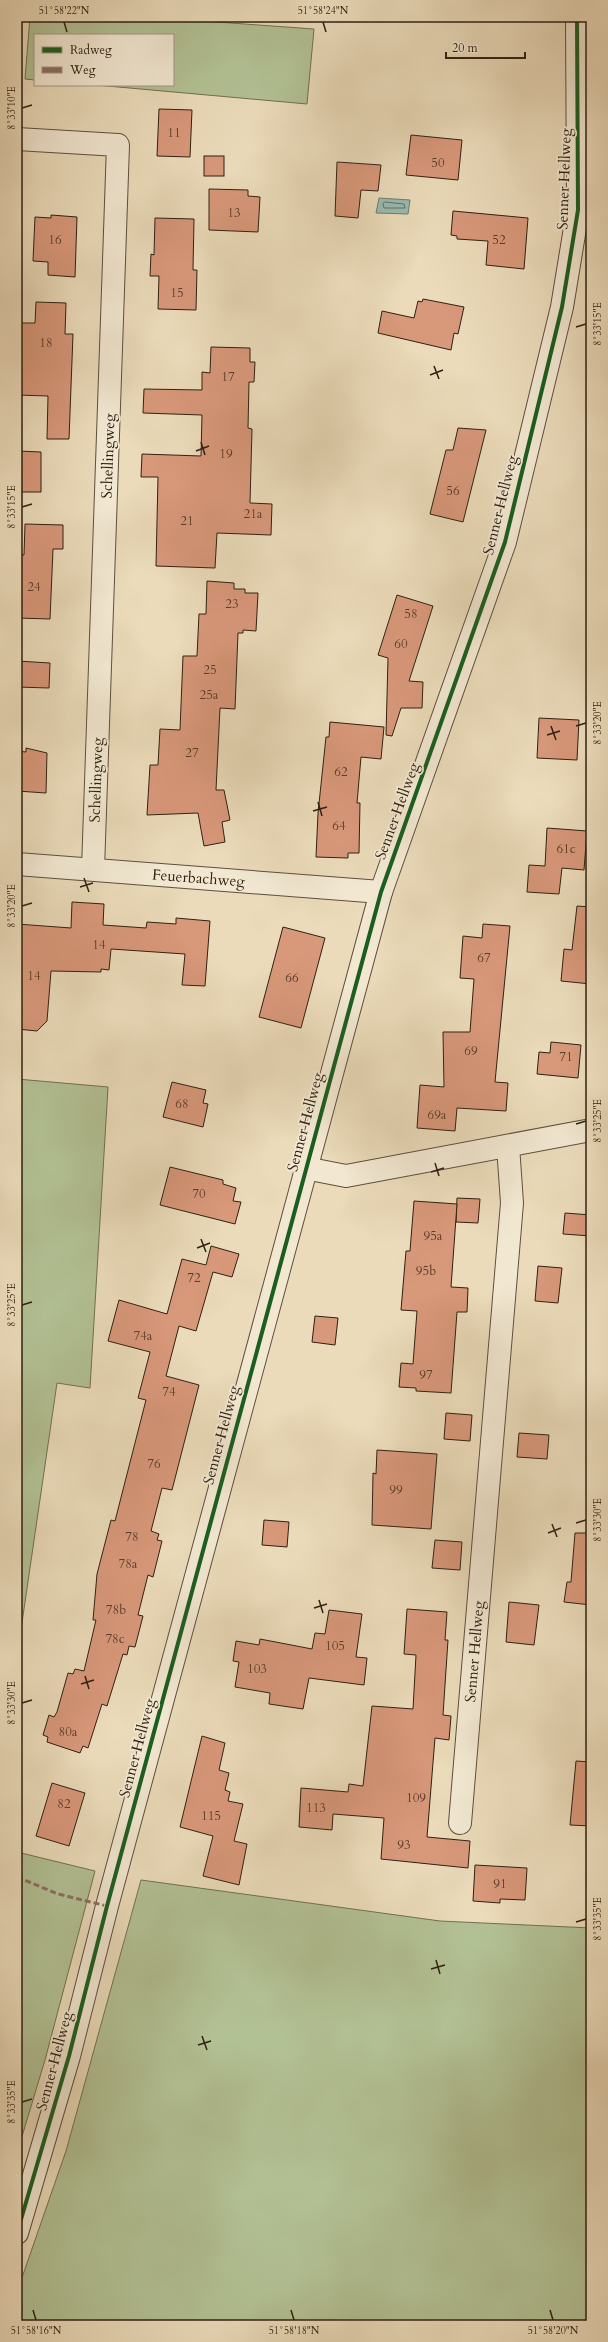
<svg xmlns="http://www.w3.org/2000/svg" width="608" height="2342" font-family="Cardo,serif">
  <rect width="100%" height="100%" fill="#ebdbba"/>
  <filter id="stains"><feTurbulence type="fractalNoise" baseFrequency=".005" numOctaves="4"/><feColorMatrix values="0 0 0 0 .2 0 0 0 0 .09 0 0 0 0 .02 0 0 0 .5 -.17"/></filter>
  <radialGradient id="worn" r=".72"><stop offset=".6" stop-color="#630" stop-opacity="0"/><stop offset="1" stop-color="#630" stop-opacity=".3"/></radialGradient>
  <!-- green -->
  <g fill="#b2c194" stroke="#707053">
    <path d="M 30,17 L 175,17 L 175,19 L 314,29 L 307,104 L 96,85 L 173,85 L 173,35 L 35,35 L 35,80 L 25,79 Z"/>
    <path d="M 17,1079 L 108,1087 L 90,1388 L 57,1383 L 17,1657 Z"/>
    <path d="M 17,1852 L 95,1871 L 45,2060 L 17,2153 Z"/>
    <path d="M 141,1880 L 440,1921 L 591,1928 L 591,2325 L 17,2325 L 17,2292 L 66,2151 Z"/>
  </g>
  <!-- water -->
  <path fill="#98bbb1" stroke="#6e7d71" d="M 379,198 L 410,200 L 408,214 L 376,213 Z"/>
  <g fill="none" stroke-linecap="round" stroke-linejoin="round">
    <!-- shore -->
    <path stroke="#646e62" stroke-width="1" d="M 385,202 L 404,204 L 405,208 L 384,208 L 383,204 Z"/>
  </g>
  <!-- building -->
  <g fill="#d8987a" stroke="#2f2012">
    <path d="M 159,109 L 192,110 L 190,157 L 157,156 Z"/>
    <path d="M 411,135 L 462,140 L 458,180 L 406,175 Z"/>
    <rect x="204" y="156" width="20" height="20"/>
    <path d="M 337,162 L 381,165 L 378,191 L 361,190 L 358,218 L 335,216 Z"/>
    <path d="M 209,189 L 248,190 L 248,196 L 260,197 L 258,232 L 209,230 Z"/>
    <path d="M 453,211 L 528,218 L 524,269 L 486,265 L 488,241 L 457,239 L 457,236 L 451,235 Z"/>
    <path d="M 51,215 L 77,217 L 75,277 L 48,275 L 48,262 L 33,261 L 35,217 L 51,218 Z"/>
    <path d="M 155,218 L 194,219 L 193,270 L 197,270 L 196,310 L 158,309 L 159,276 L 150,276 L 151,254 L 154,255 Z"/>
    <path d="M 423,299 L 464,307 L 458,334 L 454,333 L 451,350 L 378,333 L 382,311 L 414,318 L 418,301 L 422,302 Z"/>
    <path d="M 36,302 L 66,303 L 65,334 L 73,334 L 69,439 L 47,439 L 48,396 L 17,395 L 17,358 L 19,358 L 20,323 L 35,323 Z"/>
    <path d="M 211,347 L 250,348 L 250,362 L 255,362 L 254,382 L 249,382 L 248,428 L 252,429 L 250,503 L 272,504 L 271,535 L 217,533 L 215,568 L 156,566 L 158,477 L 141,477 L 142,454 L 201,456 L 202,415 L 143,413 L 144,389 L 202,390 L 202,372 L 210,373 Z"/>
    <path d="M 458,428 L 486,430 L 463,522 L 430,514 L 446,450 L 453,450 Z"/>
    <path d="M 17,451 L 41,452 L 41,492 L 17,492 Z"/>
    <path d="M 25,524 L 63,525 L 63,549 L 53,549 L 50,619 L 17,618 L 17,554 L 24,555 Z"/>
    <path d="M 207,581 L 234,583 L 234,589 L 245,589 L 245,593 L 258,593 L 256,631 L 243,630 L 243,633 L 238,633 L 235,709 L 220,708 L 216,790 L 224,790 L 230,820 L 222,822 L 225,842 L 204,846 L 198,813 L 147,815 L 150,765 L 158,765 L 160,729 L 180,730 L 183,656 L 197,656 L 199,614 L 206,614 Z"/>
    <path d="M 397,595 L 433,606 L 409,681 L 423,682 L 422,708 L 401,708 L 392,736 L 386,735 L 388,658 L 378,655 Z"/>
    <path d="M 17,661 L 50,663 L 49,688 L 17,687 Z"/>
    <path d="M 539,718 L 579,720 L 577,760 L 537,758 Z"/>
    <path d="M 330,722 L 384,727 L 381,759 L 361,757 L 357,803 L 360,803 L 359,853 L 348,853 L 348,858 L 316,857 L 318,813 L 326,737 L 329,737 Z"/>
    <path d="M 26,748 L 47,753 L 46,793 L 17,791 L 17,751 L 26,752 Z"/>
    <path d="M 547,828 L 587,831 L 584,870 L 562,868 L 559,894 L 527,892 L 529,865 L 545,866 Z"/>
    <path d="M 72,902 L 104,904 L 103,925 L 146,928 L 147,922 L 176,924 L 176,918 L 210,921 L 205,986 L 182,985 L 185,954 L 111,949 L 109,970 L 101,969 L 101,972 L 51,971 L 47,1021 L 37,1031 L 17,1029 L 17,924 L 71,928 Z"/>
    <path d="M 577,906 L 591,907 L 591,984 L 561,981 L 564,949 L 572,950 Z"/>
    <path d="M 483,924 L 510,926 L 495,1082 L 508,1083 L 506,1111 L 457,1108 L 455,1131 L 417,1128 L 420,1085 L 444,1087 L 443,1032 L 470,1032 L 474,979 L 460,978 L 463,936 L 482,938 Z"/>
    <path d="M 283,927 L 325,938 L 301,1028 L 259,1017 Z"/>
    <path d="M 551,1042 L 581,1045 L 578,1078 L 537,1074 L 539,1052 L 550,1053 Z"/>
    <path d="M 172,1082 L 206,1090 L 203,1103 L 208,1104 L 203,1127 L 163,1117 Z"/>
    <path d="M 170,1167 L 223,1180 L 223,1184 L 236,1188 L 233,1201 L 241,1202 L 235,1224 L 160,1205 Z"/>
    <path d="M 457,1198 L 480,1199 L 478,1223 L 456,1222 Z"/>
    <path d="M 414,1201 L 457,1204 L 451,1287 L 468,1288 L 467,1312 L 457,1312 L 451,1393 L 416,1391 L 416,1388 L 399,1387 L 401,1363 L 413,1364 L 417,1311 L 401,1310 L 406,1251 L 410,1251 Z"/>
    <path d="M 565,1213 L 591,1215 L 591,1236 L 563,1234 Z"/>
    <path d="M 211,1246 L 239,1254 L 232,1277 L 213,1272 L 196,1331 L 179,1326 L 166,1376 L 199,1385 L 172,1490 L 162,1488 L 151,1531 L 159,1534 L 157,1540 L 162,1541 L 153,1577 L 148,1575 L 138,1615 L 143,1616 L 135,1647 L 129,1646 L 127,1655 L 123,1654 L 107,1706 L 102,1704 L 88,1748 L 83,1746 L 80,1753 L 47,1742 L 48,1737 L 43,1735 L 49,1715 L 54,1717 L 57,1712 L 68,1673 L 73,1674 L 75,1669 L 84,1671 L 96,1620 L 93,1620 L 97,1574 L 111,1520 L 115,1521 L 146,1400 L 138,1398 L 150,1352 L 108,1341 L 119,1300 L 167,1314 L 182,1259 L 206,1265 Z"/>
    <path d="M 538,1266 L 562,1268 L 558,1303 L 535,1301 Z"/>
    <path d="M 315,1316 L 338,1318 L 335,1345 L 312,1342 Z"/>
    <path d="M 446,1413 L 472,1415 L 470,1441 L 444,1439 Z"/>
    <path d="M 519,1433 L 549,1435 L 547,1459 L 517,1457 Z"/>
    <path d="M 377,1450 L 437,1454 L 431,1529 L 372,1525 L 373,1473 L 376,1474 Z"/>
    <path d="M 264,1520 L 289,1522 L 287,1547 L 262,1545 Z"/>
    <path d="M 575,1533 L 591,1533 L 591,1605 L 564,1602 L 567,1582 L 571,1582 Z"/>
    <path d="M 435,1540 L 462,1542 L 460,1570 L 432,1568 Z"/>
    <path d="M 509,1602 L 539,1605 L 534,1645 L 506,1642 Z"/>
    <path d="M 407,1609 L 447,1612 L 445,1640 L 448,1640 L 443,1715 L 451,1716 L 449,1740 L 435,1738 L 427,1837 L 470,1841 L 468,1868 L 381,1859 L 384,1818 L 333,1814 L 332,1830 L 299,1827 L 301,1788 L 348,1792 L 349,1784 L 363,1786 L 372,1706 L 413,1709 L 416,1655 L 404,1654 Z"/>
    <path d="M 329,1610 L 362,1614 L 356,1657 L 367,1658 L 364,1685 L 309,1678 L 303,1709 L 269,1704 L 270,1693 L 235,1687 L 239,1662 L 233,1661 L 236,1641 L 259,1645 L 260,1639 L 312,1649 L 315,1633 L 325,1634 Z"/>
    <path d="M 202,1736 L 225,1743 L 219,1770 L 229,1773 L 225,1790 L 230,1792 L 228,1801 L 243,1804 L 234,1841 L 247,1844 L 239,1885 L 203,1876 L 213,1836 L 180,1827 Z"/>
    <path d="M 576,1761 L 591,1762 L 591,1826 L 570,1825 Z"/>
    <path d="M 52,1783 L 85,1793 L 69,1846 L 36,1836 Z"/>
    <path d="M 475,1865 L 527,1868 L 525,1900 L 500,1899 L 500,1903 L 473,1901 Z"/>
  </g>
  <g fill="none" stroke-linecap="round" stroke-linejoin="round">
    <!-- minor casing -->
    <g stroke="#5e4f3c" stroke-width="24">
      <g id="minor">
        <path d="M 17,139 L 118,145 L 93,869"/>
        <path id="s1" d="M 17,864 L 381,892"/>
        <path d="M 305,1168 L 346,1176 L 591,1130"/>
        <path id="s2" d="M 460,1823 L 512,1203 L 508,1146"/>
        <path d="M 17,2233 L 69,2056 L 107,1906 L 381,892 L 505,542 L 562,307 L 578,210 L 577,17"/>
      </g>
    </g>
    <!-- minor -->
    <use href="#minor" stroke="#f2e8d2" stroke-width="22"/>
    <!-- quiet -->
    <path stroke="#8d6e63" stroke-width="3" stroke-dasharray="6 3" stroke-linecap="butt" d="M 17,1877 L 58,1894 L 107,1906"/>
    <!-- cycleway casing -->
    <g stroke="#f2e8d2" stroke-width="6">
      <path id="cycleway" d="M 17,2233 L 69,2056 L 107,1906 L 381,892 L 505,542 L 562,307 L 578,210 L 577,17"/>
    </g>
    <!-- cycleway -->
    <use href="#cycleway" stroke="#1b5e20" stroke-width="4"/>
  </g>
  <!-- ticks -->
  <path fill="none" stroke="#2f2012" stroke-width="1.5" d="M 64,22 L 67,32M 323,22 L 326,32M 22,108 L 32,105M 576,327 L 586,324M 434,366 L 439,379M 430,375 L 443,370M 201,442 L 205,455M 196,451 L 209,446M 22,507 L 32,504M 551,726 L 556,740M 576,726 L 586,723M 547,735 L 560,731M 318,802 L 322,816M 313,811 L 327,807M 84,878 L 89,892M 80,887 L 93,883M 22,906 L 32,903M 576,1124 L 586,1121M 435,1163 L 439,1176M 431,1172 L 444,1168M 201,1239 L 206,1252M 197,1248 L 210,1243M 22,1305 L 32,1302M 576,1523 L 586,1520M 552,1524 L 557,1537M 548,1533 L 561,1528M 319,1600 L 323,1613M 314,1608 L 327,1604M 85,1676 L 89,1689M 81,1684 L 94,1680M 22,1703 L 32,1700M 576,1922 L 586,1919M 436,1960 L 440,1974M 431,1969 L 445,1965M 202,2036 L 207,2050M 198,2045 L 211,2041M 22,2102 L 32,2099M 33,2310 L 36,2320M 291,2310 L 294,2320M 550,2310 L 553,2320"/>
  <g text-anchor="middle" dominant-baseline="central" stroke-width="3.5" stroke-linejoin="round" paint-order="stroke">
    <!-- number labels -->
    <g font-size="13" fill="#593e2c">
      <text x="174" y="133">11</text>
      <text x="438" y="163">50</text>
      <text x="234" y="213">13</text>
      <text x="55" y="240">16</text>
      <text x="499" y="240">52</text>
      <text x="177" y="293">15</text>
      <text x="46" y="343">18</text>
      <text x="228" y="377">17</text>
      <text x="226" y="454">19</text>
      <text x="453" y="491">56</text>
      <text x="253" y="514">21a</text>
      <text x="187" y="521">21</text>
      <text x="34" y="587">24</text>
      <text x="232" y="604">23</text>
      <text x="411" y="614">58</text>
      <text x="401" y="644">60</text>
      <text x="210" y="670">25</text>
      <text x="209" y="695">25a</text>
      <text x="192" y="753">27</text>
      <text x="341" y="772">62</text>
      <text x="339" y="826">64</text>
      <text x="566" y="849">61c</text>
      <text x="99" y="945">14</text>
      <text x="484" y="958">67</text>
      <text x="34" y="976">14</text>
      <text x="292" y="978">66</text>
      <text x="471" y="1051">69</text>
      <text x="566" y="1057">71</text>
      <text x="182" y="1104">68</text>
      <text x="437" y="1115">69a</text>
      <text x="199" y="1194">70</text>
      <text x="433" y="1236">95a</text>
      <text x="426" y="1271">95b</text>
      <text x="194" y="1278">72</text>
      <text x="143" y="1336">74a</text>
      <text x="426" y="1375">97</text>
      <text x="169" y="1392">74</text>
      <text x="154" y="1464">76</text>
      <text x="396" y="1490">99</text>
      <text x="132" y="1537">78</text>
      <text x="128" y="1564">78a</text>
      <text x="116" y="1610">78b</text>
      <text x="115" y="1639">78c</text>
      <text x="335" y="1646">105</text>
      <text x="257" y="1669">103</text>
      <text x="68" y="1732">80a</text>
      <text x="416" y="1798">109</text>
      <text x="64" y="1804">82</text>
      <text x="316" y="1808">113</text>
      <text x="211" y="1816">115</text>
      <text x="404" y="1845">93</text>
      <text x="500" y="1884">91</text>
    </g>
    <!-- street labels -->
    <g font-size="15" fill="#2f2012" stroke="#f2e8d2">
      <text transform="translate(564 179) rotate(-88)">Senner Hellweg</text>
      <text transform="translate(108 456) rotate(-88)">Schellingweg</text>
      <text transform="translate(500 505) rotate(-76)">Senner Hellweg</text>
      <text transform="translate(96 780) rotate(-88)">Schellingweg</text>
      <text transform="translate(397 811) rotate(-70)">Senner Hellweg</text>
      <text stroke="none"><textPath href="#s1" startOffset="182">Feuerbachweg</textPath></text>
      <text transform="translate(305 1122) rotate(-75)">Senner Hellweg</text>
      <text transform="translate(221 1435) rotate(-75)">Senner Hellweg</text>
      <text stroke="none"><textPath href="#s2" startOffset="172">Senner Hellweg</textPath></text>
      <text transform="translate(137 1748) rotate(-75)">Senner Hellweg</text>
      <text transform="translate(54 2061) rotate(-75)">Senner Hellweg</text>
    </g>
  </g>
  <!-- margin -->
  <rect width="608" height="2342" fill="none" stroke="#ebdbba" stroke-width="44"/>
  <!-- legend -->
  <rect x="34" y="34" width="140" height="52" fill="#f2e8d2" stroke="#a49885"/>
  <rect x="42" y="47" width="20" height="6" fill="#1b5e20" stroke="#a49885"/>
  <text x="70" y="54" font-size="12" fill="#2f2012">Radweg</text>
  <rect x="42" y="67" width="20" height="6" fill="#8d6e63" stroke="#a49885"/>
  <text x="70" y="74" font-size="12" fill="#2f2012">Weg</text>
  <!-- scale -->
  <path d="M446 52v6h79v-6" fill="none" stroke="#2f2012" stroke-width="2"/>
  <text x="452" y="52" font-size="12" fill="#2f2012" stroke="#f2e8d2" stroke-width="3" paint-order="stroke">20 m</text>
  <rect x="22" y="22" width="564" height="2298" fill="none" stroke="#2f2012" stroke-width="1.5"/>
  <g font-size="10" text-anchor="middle" fill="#2f2012">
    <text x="64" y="14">51°58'22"N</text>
    <text x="323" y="14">51°58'24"N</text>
    <text transform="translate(11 108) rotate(-90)" y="4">8°33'10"E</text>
    <text transform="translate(597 324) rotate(-90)" y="4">8°33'15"E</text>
    <text transform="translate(11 507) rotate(-90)" y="4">8°33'15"E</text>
    <text transform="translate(597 723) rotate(-90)" y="4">8°33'20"E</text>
    <text transform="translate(11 906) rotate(-90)" y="4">8°33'20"E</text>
    <text transform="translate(597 1121) rotate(-90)" y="4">8°33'25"E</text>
    <text transform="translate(11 1305) rotate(-90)" y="4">8°33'25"E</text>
    <text transform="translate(597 1520) rotate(-90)" y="4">8°33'30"E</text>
    <text transform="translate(11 1703) rotate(-90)" y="4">8°33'30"E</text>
    <text transform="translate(597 1919) rotate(-90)" y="4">8°33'35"E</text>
    <text transform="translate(11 2102) rotate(-90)" y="4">8°33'35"E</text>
    <text x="36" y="2334">51°58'16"N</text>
    <text x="294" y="2334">51°58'18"N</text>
    <text x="553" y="2334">51°58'20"N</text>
  </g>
  <rect width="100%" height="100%" filter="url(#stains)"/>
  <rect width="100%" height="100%" fill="url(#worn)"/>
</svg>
